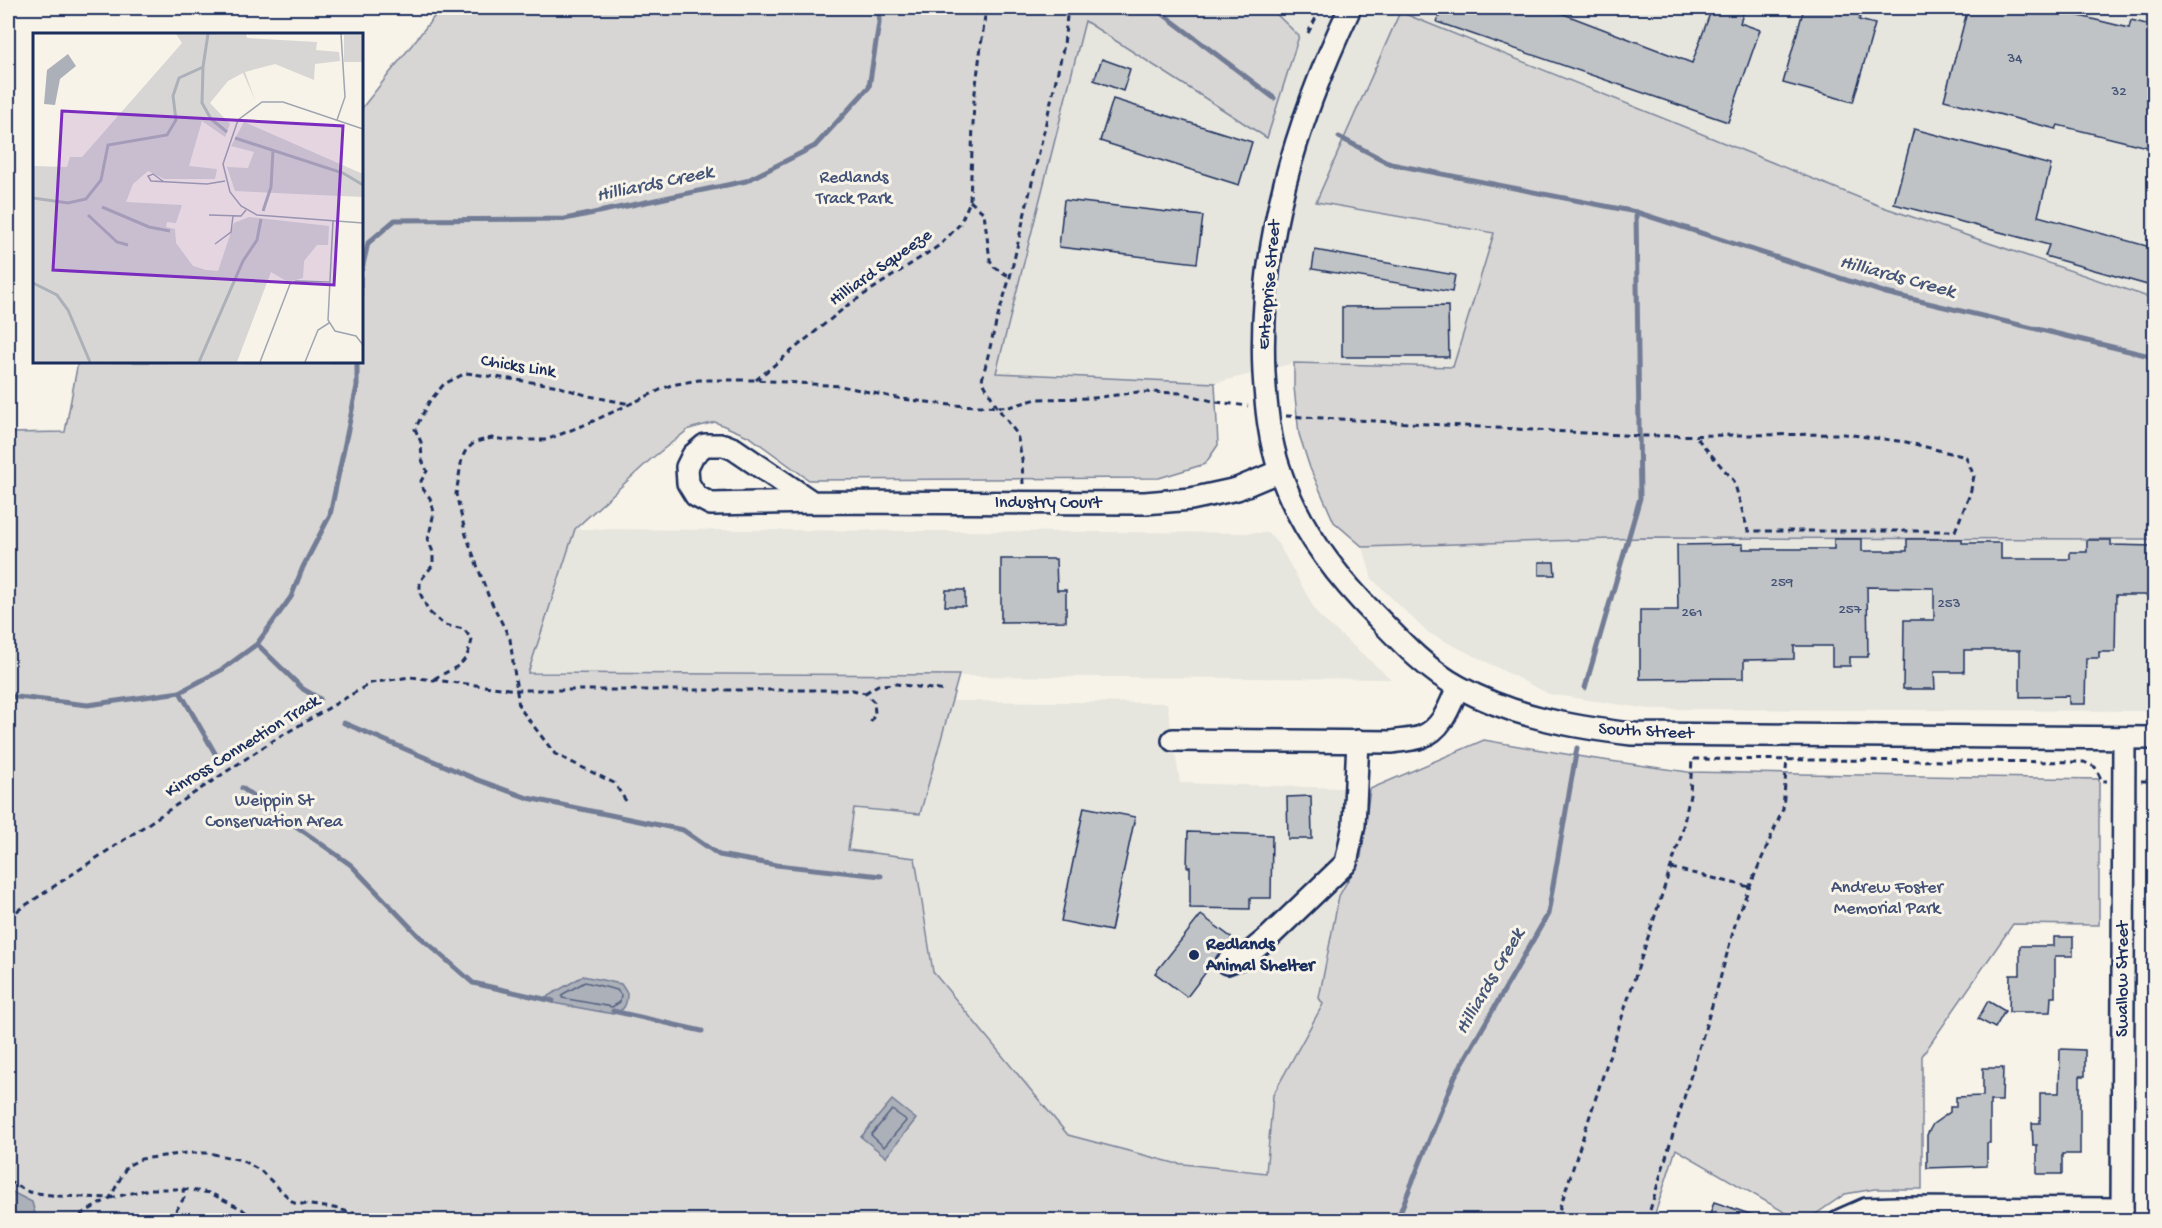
<svg xmlns="http://www.w3.org/2000/svg" width="2162" height="1228" font-family="'Gochi Hand',sans-serif">
  <rect width="100%" height="100%" fill="#f7f3e8"/>
  <filter id="ink" filterUnits="userSpaceOnUse"><feTurbulence type="fractalNoise" baseFrequency=".0167" numOctaves="2"/><feDisplacementMap in="SourceGraphic" scale="12" xChannelSelector="R" yChannelSelector="G"/><feConvolveMatrix kernelMatrix="1 2 1 2 8 2 1 2 1" color-interpolation-filters="sRGB"/></filter>
  <g filter="url(#ink)">
    <!-- built -->
    <g fill="#e6e5de">
      <path d="M 1270,8 L 2154,8 L 2154,299 L 1880,206 L 1316,202 L 1495,232 L 1453,367 L 1294,363 L 1215,383 L 996,373 L 1085,20 L 1267,138 L 1299,36 Z"/>
      <path d="M 575,529 L 1268,533 L 1279,545 L 1318,615 L 1391,679 L 528,673 Z"/>
      <path d="M 1642,538 L 2154,539 L 2154,711 L 1649,709 L 1549,694 L 1427,632 L 1372,579 L 1363,547 Z"/>
      <path d="M 952,701 L 1167,703 L 1180,783 L 1370,789 L 1361,857 L 1339,896 L 1319,997 L 1323,1004 L 1273,1095 L 1266,1173 L 1174,1163 L 1068,1135 L 933,972 L 915,858 L 848,850 L 854,808 L 920,814 Z"/>
    </g>
    <!-- green -->
    <g fill="#d7d6d4" stroke="#798299" stroke-width="1.5">
      <path d="M 441,8 L 1270,8 L 1299,36 L 1267,138 L 1085,21 L 996,373 L 1215,383 L 1218,445 L 1205,464 L 1159,478 L 809,480 L 750,437 L 715,422 L 689,429 L 651,459 L 575,529 L 528,673 L 959,675 L 920,814 L 854,808 L 848,850 L 915,858 L 933,972 L 1068,1135 L 1174,1163 L 1266,1173 L 1273,1095 L 1323,1004 L 1319,998 L 1339,896 L 1361,857 L 1370,789 L 1484,740 L 1589,758 L 1688,772 L 2099,779 L 2099,925 L 2013,924 L 1922,1056 L 1922,1189 L 1875,1189 L 1845,1194 L 1813,1216 L 1810,1220 L 1798,1220 L 1676,1149 L 1653,1220 L 8,1220 L 8,433 L 65,432 L 78,362 L 362,362 L 362,108 Z"/>
      <path d="M 1400,12 L 1880,206 L 2154,299 L 2154,539 L 1642,538 L 1363,547 L 1334,522 L 1310,468 L 1299,434 L 1294,387 L 1294,363 L 1453,367 L 1494,233 L 1316,202 Z"/>
    </g>
    <!-- water -->
    <g fill="#acb0b9" stroke="#727c95" stroke-width="1.5">
      <path d="M 583,976 L 621,984 L 627,993 C 627,1005 625,1010 613,1014 L 553,1003 L 546,1000 L 548,996 Z"/>
      <path d="M 892,1100 L 916,1119 L 886,1157 L 861,1137 Z"/>
      <path d="M 8,1190 L 32,1202 L 36,1217 L 34,1220 L 8,1220 Z"/>
    </g>
    <g fill="none" stroke-linecap="round" stroke-linejoin="round">
      <!-- shore -->
      <g stroke="#556382" stroke-width="1.5">
        <path d="M 585,982 L 617,990 L 621,995 L 620,1002 L 612,1007 L 562,998 L 563,994 Z"/>
        <path d="M 892,1110 L 905,1119 L 906,1121 L 884,1147 L 871,1135 Z"/>
      </g>
      <!-- stream -->
      <g stroke="#727c95" stroke-width="5">
        <path d="M 1155,8 L 1274,98"/>
        <path d="M 1339,137 L 1391,164 L 1636,212 L 1886,293 L 2154,357"/>
        <path d="M 362,269 L 368,243 L 395,220 L 565,219 L 746,181 L 815,146 L 869,87 L 879,23 L 879,8"/>
        <path d="M 257,644 L 303,689 L 320,699"/>
        <path d="M 1585,688 L 1640,498 L 1636,212"/>
        <path d="M 180,692 L 216,755"/>
        <path d="M 8,696 L 88,705 L 180,692 L 223,669 L 257,644 L 291,597 L 303,567 L 330,515 L 357,386 L 357,362"/>
        <path d="M 344,723 L 478,780 L 528,798 L 683,830 L 719,855 L 776,865 L 881,876"/>
        <path d="M 242,788 L 351,865 L 417,934 L 473,983 L 553,1001"/>
        <path d="M 613,1011 L 702,1031"/>
        <path d="M 1397,1220 L 1455,1076 L 1548,914 L 1577,748"/>
      </g>
    </g>
    <!-- building -->
    <g fill="#c0c3c5" stroke="#1b2f5e" stroke-width="1.5">
      <path d="M 1442,8 L 1548,8 L 1692,63 L 1712,8 L 1745,8 L 1740,23 L 1760,30 L 1728,122 L 1437,22 Z"/>
      <path d="M 1804,8 L 1863,8 L 1859,20 L 1875,24 L 1853,102 L 1783,83 Z"/>
      <path d="M 1968,8 L 2047,8 L 2129,28 L 2131,20 L 2154,26 L 2154,134 L 2151,148 L 2058,125 L 2056,129 L 1944,100 Z"/>
      <path d="M 1102,59 L 1130,69 L 1123,91 L 1094,80 Z"/>
      <path d="M 1113,99 L 1252,142 L 1239,185 L 1100,141 Z"/>
      <path d="M 1914,129 L 2051,165 L 2038,216 L 2154,248 L 2154,275 L 2151,286 L 2045,256 L 2049,245 L 1894,204 Z"/>
      <path d="M 1064,200 L 1203,216 L 1197,263 L 1059,247 Z"/>
      <path d="M 1315,250 L 1455,275 L 1452,292 L 1312,269 Z"/>
      <path d="M 1448,306 L 1449,357 L 1342,357 L 1342,307 Z"/>
      <path d="M 1834,539 L 1862,539 L 1862,551 L 1907,551 L 1907,539 L 1962,539 L 1962,543 L 2001,543 L 2001,559 L 2070,559 L 2070,552 L 2087,552 L 2087,540 L 2111,540 L 2111,545 L 2154,546 L 2154,595 L 2116,595 L 2115,652 L 2099,652 L 2099,658 L 2086,658 L 2085,704 L 2069,704 L 2069,696 L 2020,697 L 2020,650 L 1964,650 L 1964,672 L 1934,672 L 1935,689 L 1903,689 L 1904,620 L 1934,620 L 1934,588 L 1867,587 L 1868,657 L 1850,657 L 1850,666 L 1832,666 L 1832,646 L 1794,646 L 1794,659 L 1744,660 L 1744,678 L 1640,679 L 1640,610 L 1678,610 L 1677,545 L 1743,544 L 1743,549 L 1834,549 Z"/>
      <path d="M 1001,559 L 1056,559 L 1057,590 L 1066,590 L 1066,621 L 1001,622 Z"/>
      <path d="M 1539,562 L 1554,562 L 1555,575 L 1539,575 Z"/>
      <path d="M 946,590 L 965,590 L 965,606 L 945,606 Z"/>
      <path d="M 1311,796 L 1312,839 L 1288,839 L 1287,797 Z"/>
      <path d="M 1084,807 L 1135,817 L 1111,931 L 1061,921 Z"/>
      <path d="M 1188,832 L 1272,835 L 1271,898 L 1250,898 L 1250,909 L 1190,908 L 1190,867 L 1187,867 Z"/>
      <path d="M 1201,915 L 1232,938 L 1187,997 L 1155,973 Z"/>
      <path d="M 2054,937 L 2073,937 L 2073,956 L 2055,956 L 2055,997 L 2051,997 L 2050,1012 L 2009,1012 L 2010,975 L 2020,975 L 2020,946 L 2054,946 Z"/>
      <path d="M 1988,1001 L 2005,1011 L 1995,1028 L 1978,1019 Z"/>
      <path d="M 2060,1049 L 2085,1050 L 2085,1076 L 2080,1076 L 2080,1154 L 2062,1154 L 2062,1174 L 2037,1174 L 2037,1145 L 2033,1145 L 2032,1123 L 2040,1123 L 2040,1093 L 2059,1093 Z"/>
      <path d="M 1983,1068 L 2003,1068 L 2002,1101 L 1990,1101 L 1990,1143 L 1987,1143 L 1987,1166 L 1927,1168 L 1927,1135 L 1933,1124 L 1950,1112 L 1950,1107 L 1956,1107 L 1956,1097 L 1983,1096 Z"/>
      <path d="M 1714,1202 L 1762,1218 L 1762,1221 L 1708,1221 Z"/>
    </g>
    <g fill="none" stroke-linecap="round" stroke-linejoin="round">
      <!-- minor casing -->
      <g stroke="#1b2f5e" stroke-width="26">
        <g id="minor">
          <path d="M 1350,8 C 1296,122 1258,245 1264,373 C 1266,406 1269,440 1280,471 C 1298,526 1336,576 1376,616 C 1401,642 1427,670 1459,687 C 1512,716 1572,727 1632,734 L 2154,738"/>
          <path d="M 812,502 L 734,449 L 724,445 L 705,445 L 693,455 L 687,467 L 688,483 L 696,496 L 711,504 L 812,502 L 1145,503 L 1191,499 L 1237,489 L 1280,471"/>
          <path d="M 1173,740 L 1392,742 C 1401,740 1413,740 1421,737 C 1443,729 1450,705 1458,687"/>
          <path d="M 1227,963 L 1246,956 L 1270,936 L 1346,863 L 1354,825 L 1358,741"/>
          <path d="M 1841,1220 L 1866,1209 L 1896,1208 L 2122,1209"/>
          <path d="M 2122,1220 L 2124,738"/>
        </g>
      </g>
      <!-- path -->
      <g stroke="#1b2f5e" stroke-width="3" stroke-dasharray="6 4.5" stroke-linecap="butt">
        <path d="M 1308,33 L 1321,8"/>
        <path d="M 970,201 L 984,213 L 990,260 L 994,267 L 1010,277"/>
        <path d="M 756,380 L 848,305 L 940,245 L 960,224 L 970,201 L 974,100 L 986,8"/>
        <path d="M 1286,416 L 1639,436 L 1844,434 L 1906,442 L 1966,457 L 1974,476 L 1970,494 L 1955,531 L 1748,531 L 1734,481 L 1695,436"/>
        <path d="M 1023,484 L 1022,459 L 1017,434 L 997,407 L 982,380 L 996,323 L 1010,277 L 1064,45 L 1067,16 L 1065,8"/>
        <path d="M 434,679 C 457,665 465,669 472,640 L 464,629 L 444,625 L 429,612 L 420,593 L 420,581 L 433,565 L 433,552 L 428,540 L 434,512 L 430,498 L 423,489 L 421,481 L 427,471 L 422,460 L 421,442 L 415,429 L 429,402 L 444,384 L 466,373 L 553,385 L 589,396 L 630,404"/>
        <path d="M 865,693 L 878,685 L 896,684 L 946,691"/>
        <path d="M 2141,781 L 2148,781 L 2154,772"/>
        <path d="M 626,801 L 614,783 L 555,754 L 519,707 L 510,639 L 488,595 L 466,535 L 456,494 L 462,458 L 466,450 L 475,442 L 492,438 L 508,440 L 546,440 L 589,423 L 671,385 L 699,380 L 756,380 L 841,386 L 902,399 L 951,405 L 1009,407 L 1037,399 L 1094,398 L 1138,392 L 1182,393 L 1216,402 L 1248,406"/>
        <path d="M 1671,868 L 1750,887"/>
        <path d="M 8,917 L 271,742 L 371,683 L 410,677 L 517,690 L 853,690 L 865,693 L 874,702 L 875,713 L 869,726"/>
        <path d="M 8,1181 L 29,1192 L 59,1196 L 110,1198 L 150,1189 L 183,1189 L 210,1193 L 242,1209 L 254,1220"/>
        <path d="M 71,1220 L 110,1198 L 127,1166 L 141,1159 L 187,1153 L 209,1153 L 241,1160 L 261,1171 L 294,1203 L 334,1208 L 368,1217 L 370,1220"/>
        <path d="M 170,1220 L 184,1198 L 183,1189"/>
        <path d="M 1556,1220 L 1681,836 L 1690,795 L 1692,759 L 2084,762 L 2095,767 L 2102,781 L 2107,781"/>
        <path d="M 1647,1220 L 1720,979 L 1738,914 L 1783,809 L 1787,758"/>
      </g>
      <!-- minor -->
      <use href="#minor" stroke="#f7f3e8" stroke-width="21"/>
    </g>
  </g>
  <!-- markers -->
  <circle fill="#1b2f5e" stroke="#f7f3e8" stroke-width="2" cx="1194" cy="955" r="6"/>
  <g text-anchor="middle" dominant-baseline="central" stroke-width="6" stroke-linejoin="round" paint-order="stroke">
    <!-- number labels -->
    <g font-size="15" fill="#445478">
      <text x="2015" y="59">34</text>
      <text x="2119" y="92">32</text>
      <text x="1782" y="583">259</text>
      <text x="1949" y="604">253</text>
      <text x="1850" y="610">257</text>
      <text x="1692" y="613">261</text>
    </g>
    <!-- park labels -->
    <g font-size="18" fill="#415076" stroke="#f7f3e8">
      <text x="854" y="178">Redlands<tspan x="854" dy="21">Track Park</tspan></text>
      <text x="274" y="801">Weippin St<tspan x="274" dy="21">Conservation Area</tspan></text>
      <text x="1887" y="888">Andrew Foster<tspan x="1887" dy="21">Memorial Park</tspan></text>
    </g>
    <!-- street labels -->
    <g font-size="18" fill="#1b2f5e" stroke="#f7f3e8">
      <text transform="translate(881 268) rotate(-35)">Hilliard Squeeze</text>
      <text transform="translate(1270 285) rotate(-85)">Enterprise Street</text>
      <text transform="translate(518 367) rotate(9)">Chicks Link</text>
      <text x="1048" y="503">Industry Court</text>
      <text transform="translate(1646 732) rotate(3)">South Street</text>
      <text transform="translate(243 747) rotate(-32)">Kinross Connection Track</text>
      <text transform="translate(2123 979) rotate(-90)">Swallow Street</text>
    </g>
    <!-- poi labels -->
    <g font-size="18" font-weight="bold" fill="#1b2f5e" stroke="#f7f3e8" text-anchor="start">
      <text x="1206" y="945">Redlands<tspan x="1206" dy="21">Animal Shelter</tspan></text>
    </g>
    <!-- water labels -->
    <g font-size="20" font-style="italic" fill="#465679" stroke="#f7f3e8">
      <text transform="translate(655 185) rotate(-12)">Hilliards Creek</text>
      <text transform="translate(1897 278) rotate(15)">Hilliards Creek</text>
      <text transform="translate(1491 982) rotate(-60)">Hilliards Creek</text>
    </g>
  </g>
  <!-- overview -->
  <g transform="translate(33 33)">
    <rect width="330" height="330" fill="#f7f3e8"/>
    <path d="M 143,1 L 213,1 L 214,5 L 284,9 L 283,17 L 306,19 L 307,28 L 282,31 L 281,47 L 242,31 L 212,39 L 222,67 L 210,40 L 195,48 L 177,70 L 197,91 L 192,104 L 169,88 L 156,133 L 184,136 L 182,146 L 131,146 L 115,138 L 100,151 L 93,169 L 149,172 L 143,190 L 134,189 L 133,194 L 142,196 L 143,210 L 160,233 L 173,237 L 185,238 L 201,190 L 216,184 L 296,193 L 295,212 L 284,212 L 271,228 L 270,245 L 255,249 L 238,239 L 204,329 L 0,329 L 0,133 L 34,134 L 37,124 L 49,124 L 149,10 ZM 311,2 L 330,2 L 330,29 L 311,29 ZM 211,89 L 330,141 L 330,164 L 202,158 L 194,134 L 215,135 L 221,119 L 198,113 Z" fill="#d7d6d4"/>
    <path d="M 35,21 L 43,33 L 27,46 L 22,72 L 11,71 L 14,37 Z" fill="#acb0b9"/>
    <path fill="none" stroke="#acb0b9" stroke-width="3" d="M 170,35 L 169,70 L 178,86 L 194,99M 202,105 L 310,140 L 330,152M 0,165 L 35,170 L 53,166 L 68,147 L 75,112 L 134,102 L 143,87 L 140,63 L 146,45 L 170,34 L 175,1M 69,174 L 116,194 L 137,198M 230,178 L 238,154 L 240,117M 55,182 L 84,209 L 95,212M 0,250 L 24,262 L 35,277 L 57,329M 166,329 L 210,228 L 224,207 L 228,186"/>
    <path fill="none" stroke="#9fa5b1" stroke-width="1.5" d="M 304,87 L 312,64 L 308,1M 330,96 L 250,69 L 229,69 L 205,87 L 190,131 L 197,159 L 208,173 L 224,182 L 330,190M 131,149 L 120,141 L 115,143 L 118,148 L 174,151 L 192,148M 176,182 L 208,183 L 213,177M 300,188 L 295,287 L 302,298 L 323,303 L 330,312M 182,211 L 198,199 L 200,183M 227,329 L 257,251 L 263,248 L 296,249M 272,329 L 285,297 L 296,290"/>
    <path fill="#7b2cbf" fill-opacity="0.15" stroke="#7b2cbf" stroke-width="3" d="M 29,78 L 310,93 L 301,252 L 20,237 Z"/>
    <rect width="330" height="330" fill="none" stroke="#1b2f5e" stroke-width="3"/>
  </g>
  <!-- margin -->
  <rect width="2162" height="1228" fill="none" stroke="#f7f3e8" stroke-width="30"/>
  <rect x="15" y="15" width="2132" height="1198" fill="none" stroke="#1b2f5e" stroke-width="2" filter="url(#ink)"/>
</svg>
